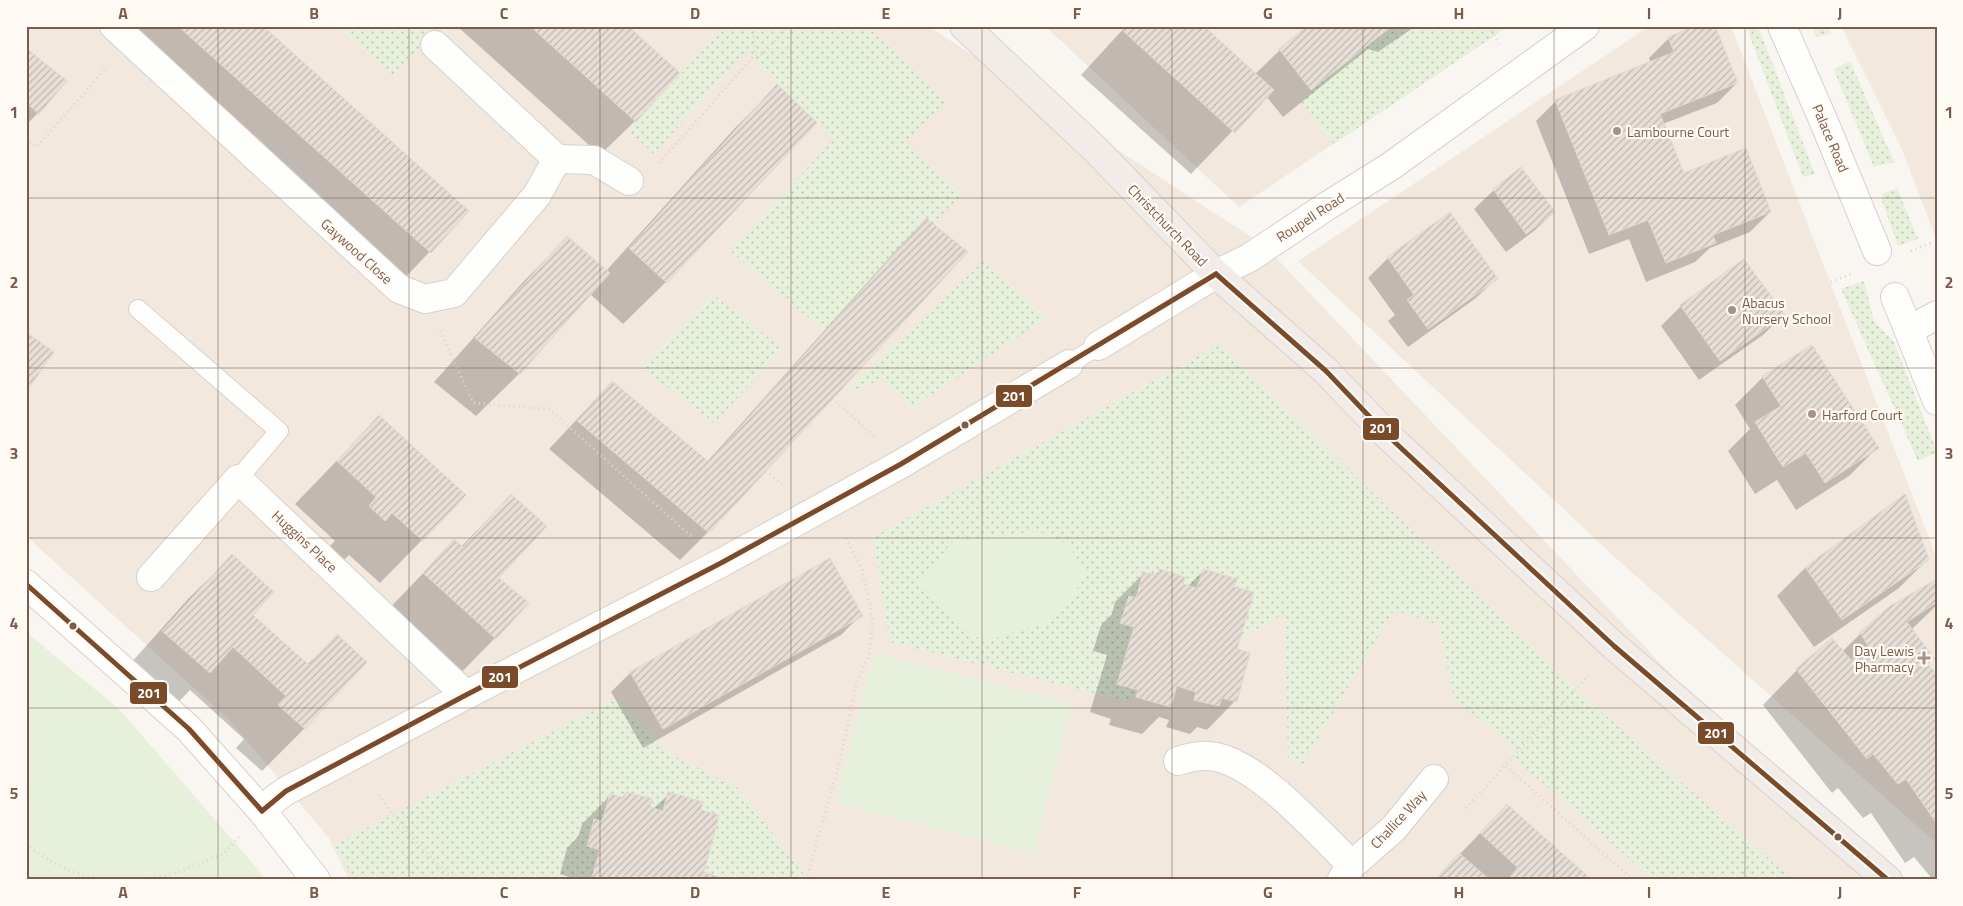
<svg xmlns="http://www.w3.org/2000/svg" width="1963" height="906" font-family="'Titillium Web',sans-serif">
  <defs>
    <pattern id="grass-dots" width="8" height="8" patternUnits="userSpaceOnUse" patternTransform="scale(1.25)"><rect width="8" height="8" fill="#e7f0db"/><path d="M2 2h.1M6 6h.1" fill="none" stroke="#c0c6b4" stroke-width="1.8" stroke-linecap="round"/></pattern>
    <pattern id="building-hatch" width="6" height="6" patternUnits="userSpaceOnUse" patternTransform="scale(1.25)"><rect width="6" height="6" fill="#e6ded7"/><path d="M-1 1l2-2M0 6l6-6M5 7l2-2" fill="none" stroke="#bfb7b1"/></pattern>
  </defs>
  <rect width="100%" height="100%" fill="#f9f5f0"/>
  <!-- residential -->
  <g fill="#f2e8de">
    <path d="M 26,26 L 928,26 L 1265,246 L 1866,880 L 349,880 L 329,838 L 228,719 L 26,536 Z"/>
    <path d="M 1045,26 L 1509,26 L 1239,207 Z"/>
    <path d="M 1650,26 L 1731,26 L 1937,559 L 1937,844 L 1618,560 L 1298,261 Z"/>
    <path d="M 1841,26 L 1937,26 L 1937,241 L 1901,147 Z"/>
  </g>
  <!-- grass -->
  <g fill="url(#grass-dots)">
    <path d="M 337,26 L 439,26 L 394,76 Z"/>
    <path d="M 720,26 L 867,26 L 945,102 L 905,142 L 962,195 L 825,332 L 730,251 L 834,139 L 746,51 L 654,154 L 629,131 L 722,29 Z"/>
    <path d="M 1392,26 L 1509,26 L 1334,144 L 1299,100 Z"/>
    <path d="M 1746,26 L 1758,26 L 1815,174 L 1803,177 Z"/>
    <path d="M 1812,26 L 1827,26 L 1831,34 L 1816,37 Z"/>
    <path d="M 1850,61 L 1894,162 L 1874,167 L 1834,70 Z"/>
    <path d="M 1897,188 L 1918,239 L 1898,246 L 1882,201 L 1882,194 Z"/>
    <path d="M 984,260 L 1046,318 L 911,408 L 884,379 L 845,393 Z"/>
    <path d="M 1864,281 L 1874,321 L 1894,342 L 1937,452 L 1918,461 L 1841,289 Z"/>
    <path d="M 713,294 L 783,349 L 714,423 L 641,367 Z"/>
    <path d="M 1219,344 L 1580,693 L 1793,880 L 1653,880 L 1512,756 L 1517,749 L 1454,699 L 1439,625 L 1394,610 L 1302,766 L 1288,758 L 1285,614 L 1125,701 L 890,642 L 873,537 Z"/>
    <path d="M 617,698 L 672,755 L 738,788 L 807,878 L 804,880 L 356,880 L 332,846 Z"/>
  </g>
  <!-- park -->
  <g fill="#e7f0db">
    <path d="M 1039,531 L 1067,544 L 1087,572 L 1069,602 L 1044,623 L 984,642 L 956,623 L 921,582 L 953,541 Z"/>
    <path d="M 26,632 L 120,710 L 267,880 L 26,880 Z"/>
    <path d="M 874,653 L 1072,704 L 1034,854 L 835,803 Z"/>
  </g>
  <!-- shadow -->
  <g fill="#0003">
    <path d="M 138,26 L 261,26 L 468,211 L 402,281 L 130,36 Z"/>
    <path d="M 457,26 L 626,26 L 635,121 L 600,155 Z"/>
    <path d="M 1126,26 L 1203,26 L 1255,74 L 1280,50 L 1309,26 L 1416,26 L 1378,52 L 1368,49 L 1283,117 L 1266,96 L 1191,174 L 1081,75 Z"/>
    <path d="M 1669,38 L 1737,83 L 1717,103 L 1663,124 L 1683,174 L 1770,212 L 1750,232 L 1710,248 L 1695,262 L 1646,282 L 1629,239 L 1589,254 L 1536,121 L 1556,101 L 1651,63 L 1649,58 Z"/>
    <path d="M 26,49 L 38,113 L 26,125 Z"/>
    <path d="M 777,86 L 666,282 L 623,324 L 590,294 L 519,374 L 476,416 L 434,382 L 524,281 L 567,238 L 606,271 L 735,128 Z"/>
    <path d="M 1494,190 L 1554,212 L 1534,231 L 1506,252 L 1474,209 Z"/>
    <path d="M 1450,214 L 1496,279 L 1476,298 L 1408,347 L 1388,321 L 1395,315 L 1368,278 L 1388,258 Z"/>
    <path d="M 926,220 L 708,532 L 680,560 L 549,449 L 612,382 L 707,462 L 898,248 Z"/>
    <path d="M 1681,306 L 1783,315 L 1763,335 L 1699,380 L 1661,326 Z"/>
    <path d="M 1763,377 L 1877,448 L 1849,476 L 1796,510 L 1777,480 L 1755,494 L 1728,451 L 1750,429 L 1735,405 Z"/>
    <path d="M 379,417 L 422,540 L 380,583 L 349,555 L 342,562 L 327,549 L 335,541 L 295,504 Z"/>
    <path d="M 511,495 L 498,578 L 495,638 L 453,681 L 381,617 L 454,541 L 461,547 Z"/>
    <path d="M 1904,496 L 1927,560 L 1899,588 L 1814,647 L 1777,596 L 1805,568 Z"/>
    <path d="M 232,556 L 252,615 L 307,665 L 337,636 L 365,662 L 304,729 L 262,771 L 236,748 L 244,739 L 190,690 L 166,715 L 121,674 L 189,598 Z"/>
    <path d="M 1160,570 L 1182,585 L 1187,587 L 1203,571 L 1233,588 L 1236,650 L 1235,701 L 1207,730 L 1197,727 L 1190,734 L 1166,727 L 1169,720 L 1159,717 L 1142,734 L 1109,725 L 1111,719 L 1090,712 L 1107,655 L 1093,651 L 1101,625 L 1112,614 L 1115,602 L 1144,573 L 1154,576 Z"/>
    <path d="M 1937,581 L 1937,605 L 1911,630 L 1933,659 L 1927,665 L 1937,677 L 1937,880 L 1933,880 L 1914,857 L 1905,863 L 1871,813 L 1863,818 L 1838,788 L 1832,793 L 1763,705 L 1797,670 L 1842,652 L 1861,633 Z"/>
    <path d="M 861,615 L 841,635 L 643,748 L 611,692 L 631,672 Z"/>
    <path d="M 626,793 L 648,808 L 653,809 L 669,794 L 699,810 L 702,873 L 714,880 L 572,880 L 572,878 L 560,874 L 567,848 L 578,837 L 582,824 L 610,796 L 621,799 Z"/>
    <path d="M 1507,805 L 1590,880 L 1435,880 Z"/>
  </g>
  <!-- building -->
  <g fill="url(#building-hatch)" stroke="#e2d8d2">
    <path d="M 178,26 L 263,26 L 469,211 L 431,253 Z"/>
    <path d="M 530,26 L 628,26 L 680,73 L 636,122 Z"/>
    <path d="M 1128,26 L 1204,26 L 1274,90 L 1235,133 L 1123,31 Z"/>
    <path d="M 1307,26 L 1392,26 L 1311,90 L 1279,49 Z"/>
    <path d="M 1695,26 L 1715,26 L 1738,83 L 1660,114 L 1684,173 L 1746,148 L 1771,212 L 1713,235 L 1716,243 L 1666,263 L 1648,220 L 1609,235 L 1555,100 L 1674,52 L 1668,37 Z"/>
    <path d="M 26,48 L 67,81 L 39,114 L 26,103 Z"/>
    <path d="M 777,84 L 817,123 L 667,283 L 629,248 Z"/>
    <path d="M 1521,167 L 1555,212 L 1526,234 L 1493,189 Z"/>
    <path d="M 1450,212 L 1498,279 L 1428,329 L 1407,300 L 1414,295 L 1387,257 Z"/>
    <path d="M 926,218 L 968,252 L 709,533 L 576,420 L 612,381 L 709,462 Z"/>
    <path d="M 567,236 L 610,273 L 520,374 L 475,338 Z"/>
    <path d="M 1744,259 L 1785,315 L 1720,361 L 1680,305 Z"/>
    <path d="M 26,332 L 54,352 L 26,392 Z"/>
    <path d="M 1812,345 L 1879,448 L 1825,483 L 1806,453 L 1783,467 L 1755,422 L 1781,406 L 1762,376 Z"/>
    <path d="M 379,415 L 466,495 L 423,541 L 392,513 L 385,521 L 369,506 L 376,497 L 337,461 Z"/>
    <path d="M 511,494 L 547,526 L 499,578 L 529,603 L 496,639 L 423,573 L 454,539 L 463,547 Z"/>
    <path d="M 1905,494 L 1929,560 L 1842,620 L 1805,567 Z"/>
    <path d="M 232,554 L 274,592 L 253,615 L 309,665 L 337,634 L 367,662 L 305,729 L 278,705 L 286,696 L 233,647 L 210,673 L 162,631 Z"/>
    <path d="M 830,558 L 863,616 L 663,729 L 630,672 Z"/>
    <path d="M 1159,569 L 1185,577 L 1183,584 L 1197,588 L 1203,569 L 1237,579 L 1234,587 L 1254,592 L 1237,649 L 1250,653 L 1237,702 L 1222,698 L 1219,706 L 1194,700 L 1196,692 L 1177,686 L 1171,707 L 1136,697 L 1138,690 L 1117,684 L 1134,627 L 1120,623 L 1129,596 L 1136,598 L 1143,572 L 1158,576 Z"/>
    <path d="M 1937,579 L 1937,602 L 1907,622 L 1935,659 L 1927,664 L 1937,674 L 1937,824 L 1906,779 L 1898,784 L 1873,754 L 1867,759 L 1796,669 L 1832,638 L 1851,660 L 1869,648 L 1860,632 L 1890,606 Z"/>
    <path d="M 626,792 L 652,799 L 650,807 L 663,811 L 668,792 L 703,802 L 701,810 L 719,815 L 704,872 L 716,876 L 715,880 L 591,880 L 600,850 L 587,846 L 594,819 L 602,821 L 610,794 L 624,798 Z"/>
    <path d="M 1507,804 L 1592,880 L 1511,880 L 1509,878 L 1518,868 L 1480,833 Z"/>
    <path d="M 1459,853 L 1490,880 L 1435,880 Z"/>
  </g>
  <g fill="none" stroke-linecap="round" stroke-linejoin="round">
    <!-- service casing -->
    <g stroke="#d7d1cb" stroke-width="20">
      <g id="service">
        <path d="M 138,309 L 279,431 L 238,479"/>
        <path d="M 1069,364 L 1098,346"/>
      </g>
    </g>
    <!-- minor casing -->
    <g stroke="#d7d1cb" stroke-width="30">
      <g id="minor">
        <path d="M 114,26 L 399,289 L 425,299 L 454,293 L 537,195 L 557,159 L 435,45"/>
        <path d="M 1782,26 L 1824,122 L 1877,251"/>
        <path d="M 557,159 L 594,160 L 629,181"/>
        <path d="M 1895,297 L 1937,401"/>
        <path d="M 1909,330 L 1937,315"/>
        <path d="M 1098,346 L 1216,274 L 1249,258 L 1327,206 L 1391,166 L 1585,26"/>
        <path d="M 151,577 L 238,479 L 466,695"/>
        <path d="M 26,584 L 189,729 L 262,811 L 316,880"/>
        <path d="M 1178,761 C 1191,757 1203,754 1216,757 C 1261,766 1318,833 1352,865"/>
        <path d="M 262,811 L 276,798 L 286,791 L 466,695 L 721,563 L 901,464 L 1069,364"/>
        <path d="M 1342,879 L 1352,865 L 1394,828 L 1434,779"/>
      </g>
    </g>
    <!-- trunk casing -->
    <g stroke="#dad1cc" stroke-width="30">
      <path id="trunk" d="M 964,26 L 1095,149 L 1216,274 L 1326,371 L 1387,435 L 1614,646 L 1888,880"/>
    </g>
    <!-- path -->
    <g stroke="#dcd5d0" stroke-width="3" stroke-dasharray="1 4" stroke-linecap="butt">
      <path d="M 753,26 L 755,55"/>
      <path d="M 1489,26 L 1499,44"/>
      <path d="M 26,139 L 37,147 L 106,68"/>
      <path d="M 659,163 L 755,55 L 763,54 L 788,26"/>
      <path d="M 1911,251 L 1931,243"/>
      <path d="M 1831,282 L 1851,274"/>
      <path d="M 440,331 L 473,403 L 549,409 L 693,538"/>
      <path d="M 832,399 L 877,438"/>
      <path d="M 766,471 L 784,487"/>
      <path d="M 1506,766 L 1633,880"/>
      <path d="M 379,795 C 401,827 426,854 455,880"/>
      <path d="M 1466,808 L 1591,673"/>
      <path d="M 26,844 C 54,865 76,877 111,880"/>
      <path d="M 140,880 L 176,873 L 223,854 L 239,837"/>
      <path d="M 806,880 L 841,757 L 856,686 L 869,654 L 873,622 L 862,569 L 845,536"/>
    </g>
    <!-- service -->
    <use href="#service" stroke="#fefefd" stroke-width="18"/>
    <!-- minor -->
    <use href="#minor" stroke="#fefefd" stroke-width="28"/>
    <!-- trunk -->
    <use href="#trunk" stroke="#f2ece8" stroke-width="28"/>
    <!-- bus-1 casing -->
    <g stroke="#fffaf3" stroke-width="9">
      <g id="bus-1">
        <path d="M 1216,274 L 1326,371 L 1387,435 L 1614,646 L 1888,880"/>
        <path d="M 26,584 L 189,729 L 262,811"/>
        <path d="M 262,811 L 286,791 L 466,695 L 721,563 L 901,464 L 1216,274"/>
      </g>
    </g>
    <!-- bus-1 -->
    <use href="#bus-1" stroke="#7a4b2a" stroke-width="5"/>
  </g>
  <!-- grid -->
  <path fill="none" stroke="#7a5c4d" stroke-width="1" stroke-opacity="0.55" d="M 218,26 L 218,880M 409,26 L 409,880M 600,26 L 600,880M 791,26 L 791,880M 982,26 L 982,880M 1172,26 L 1172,880M 1363,26 L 1363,880M 1554,26 L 1554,880M 1745,26 L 1745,880M 26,198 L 1937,198M 26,368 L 1937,368M 26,538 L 1937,538M 26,708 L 1937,708"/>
  <!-- markers -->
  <g fill="#a69286" stroke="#fffaf3" stroke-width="2">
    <circle cx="1617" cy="131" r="5"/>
    <circle cx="1732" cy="310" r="5"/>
    <circle cx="1812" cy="414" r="5"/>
    <path d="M1921.5 650.5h5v5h5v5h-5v5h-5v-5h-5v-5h5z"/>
  </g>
  <g fill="#7a5c4d" stroke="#fffaf3" stroke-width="2">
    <circle cx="965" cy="425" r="4.5"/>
    <circle cx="73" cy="626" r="4.5"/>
    <circle cx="1838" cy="837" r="4.5"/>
  </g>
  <g text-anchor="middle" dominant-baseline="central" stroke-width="4.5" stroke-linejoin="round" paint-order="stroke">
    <!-- poi labels -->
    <g font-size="14" fill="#7a5c4d" stroke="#fffaf3" text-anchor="start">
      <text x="1627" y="131">Lambourne Court</text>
      <text x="1742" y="302">Abacus<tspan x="1742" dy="16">Nursery School</tspan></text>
      <text x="1822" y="414">Harford Court</text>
      <text x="1914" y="650" text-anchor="end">Day Lewis<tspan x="1914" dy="16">Pharmacy</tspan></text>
    </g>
    <!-- street labels -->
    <g font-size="14" fill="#7a5c4d" stroke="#fffaf3">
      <text transform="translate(1831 138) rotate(67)">Palace Road</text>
      <text transform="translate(1310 217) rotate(-33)">Roupell Road</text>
      <text transform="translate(1168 225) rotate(46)">Christchurch Road</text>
      <text transform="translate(357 251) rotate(42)">Gaywood Close</text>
      <text transform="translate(305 541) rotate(43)">Huggins Place</text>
      <text transform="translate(1398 819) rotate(-47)">Challice Way</text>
    </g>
  </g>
  <g stroke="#fffaf3" stroke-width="2">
    <rect x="995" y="384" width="38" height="24" rx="5" fill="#7a4b2a"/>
    <rect x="1362" y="417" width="38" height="24" rx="5" fill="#7a4b2a"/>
    <rect x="481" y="665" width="38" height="24" rx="5" fill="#7a4b2a"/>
    <rect x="129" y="681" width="39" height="24" rx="5" fill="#7a4b2a"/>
    <rect x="1697" y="721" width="38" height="24" rx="5" fill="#7a4b2a"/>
  </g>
  <g font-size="14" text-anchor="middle" font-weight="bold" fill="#fff">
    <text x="1014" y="401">201</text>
    <text x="1381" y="433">201</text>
    <text x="500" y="682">201</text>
    <text x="149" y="698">201</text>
    <text x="1716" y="738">201</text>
  </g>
  <!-- border -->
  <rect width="1963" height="906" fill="none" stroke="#fffaf3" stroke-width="55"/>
  <rect x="28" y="28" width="1908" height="850" fill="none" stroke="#7a5c4d" stroke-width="2"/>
  <g font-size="16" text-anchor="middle" font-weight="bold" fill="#7a5c4d">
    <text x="123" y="19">A</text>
    <text x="314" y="19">B</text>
    <text x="504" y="19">C</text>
    <text x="695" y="19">D</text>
    <text x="886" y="19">E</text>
    <text x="1077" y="19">F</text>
    <text x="1268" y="19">G</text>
    <text x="1459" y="19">H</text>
    <text x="1649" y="19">I</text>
    <text x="1840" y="19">J</text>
    <text x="14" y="118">1</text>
    <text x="1949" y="118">1</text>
    <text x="14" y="288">2</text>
    <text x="1949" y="288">2</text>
    <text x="14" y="459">3</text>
    <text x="1949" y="459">3</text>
    <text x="14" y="629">4</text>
    <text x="1949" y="629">4</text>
    <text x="14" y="799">5</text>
    <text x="1949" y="799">5</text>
    <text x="123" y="898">A</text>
    <text x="314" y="898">B</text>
    <text x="504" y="898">C</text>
    <text x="695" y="898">D</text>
    <text x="886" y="898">E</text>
    <text x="1077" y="898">F</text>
    <text x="1268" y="898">G</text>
    <text x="1459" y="898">H</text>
    <text x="1649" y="898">I</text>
    <text x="1840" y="898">J</text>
  </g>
</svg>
